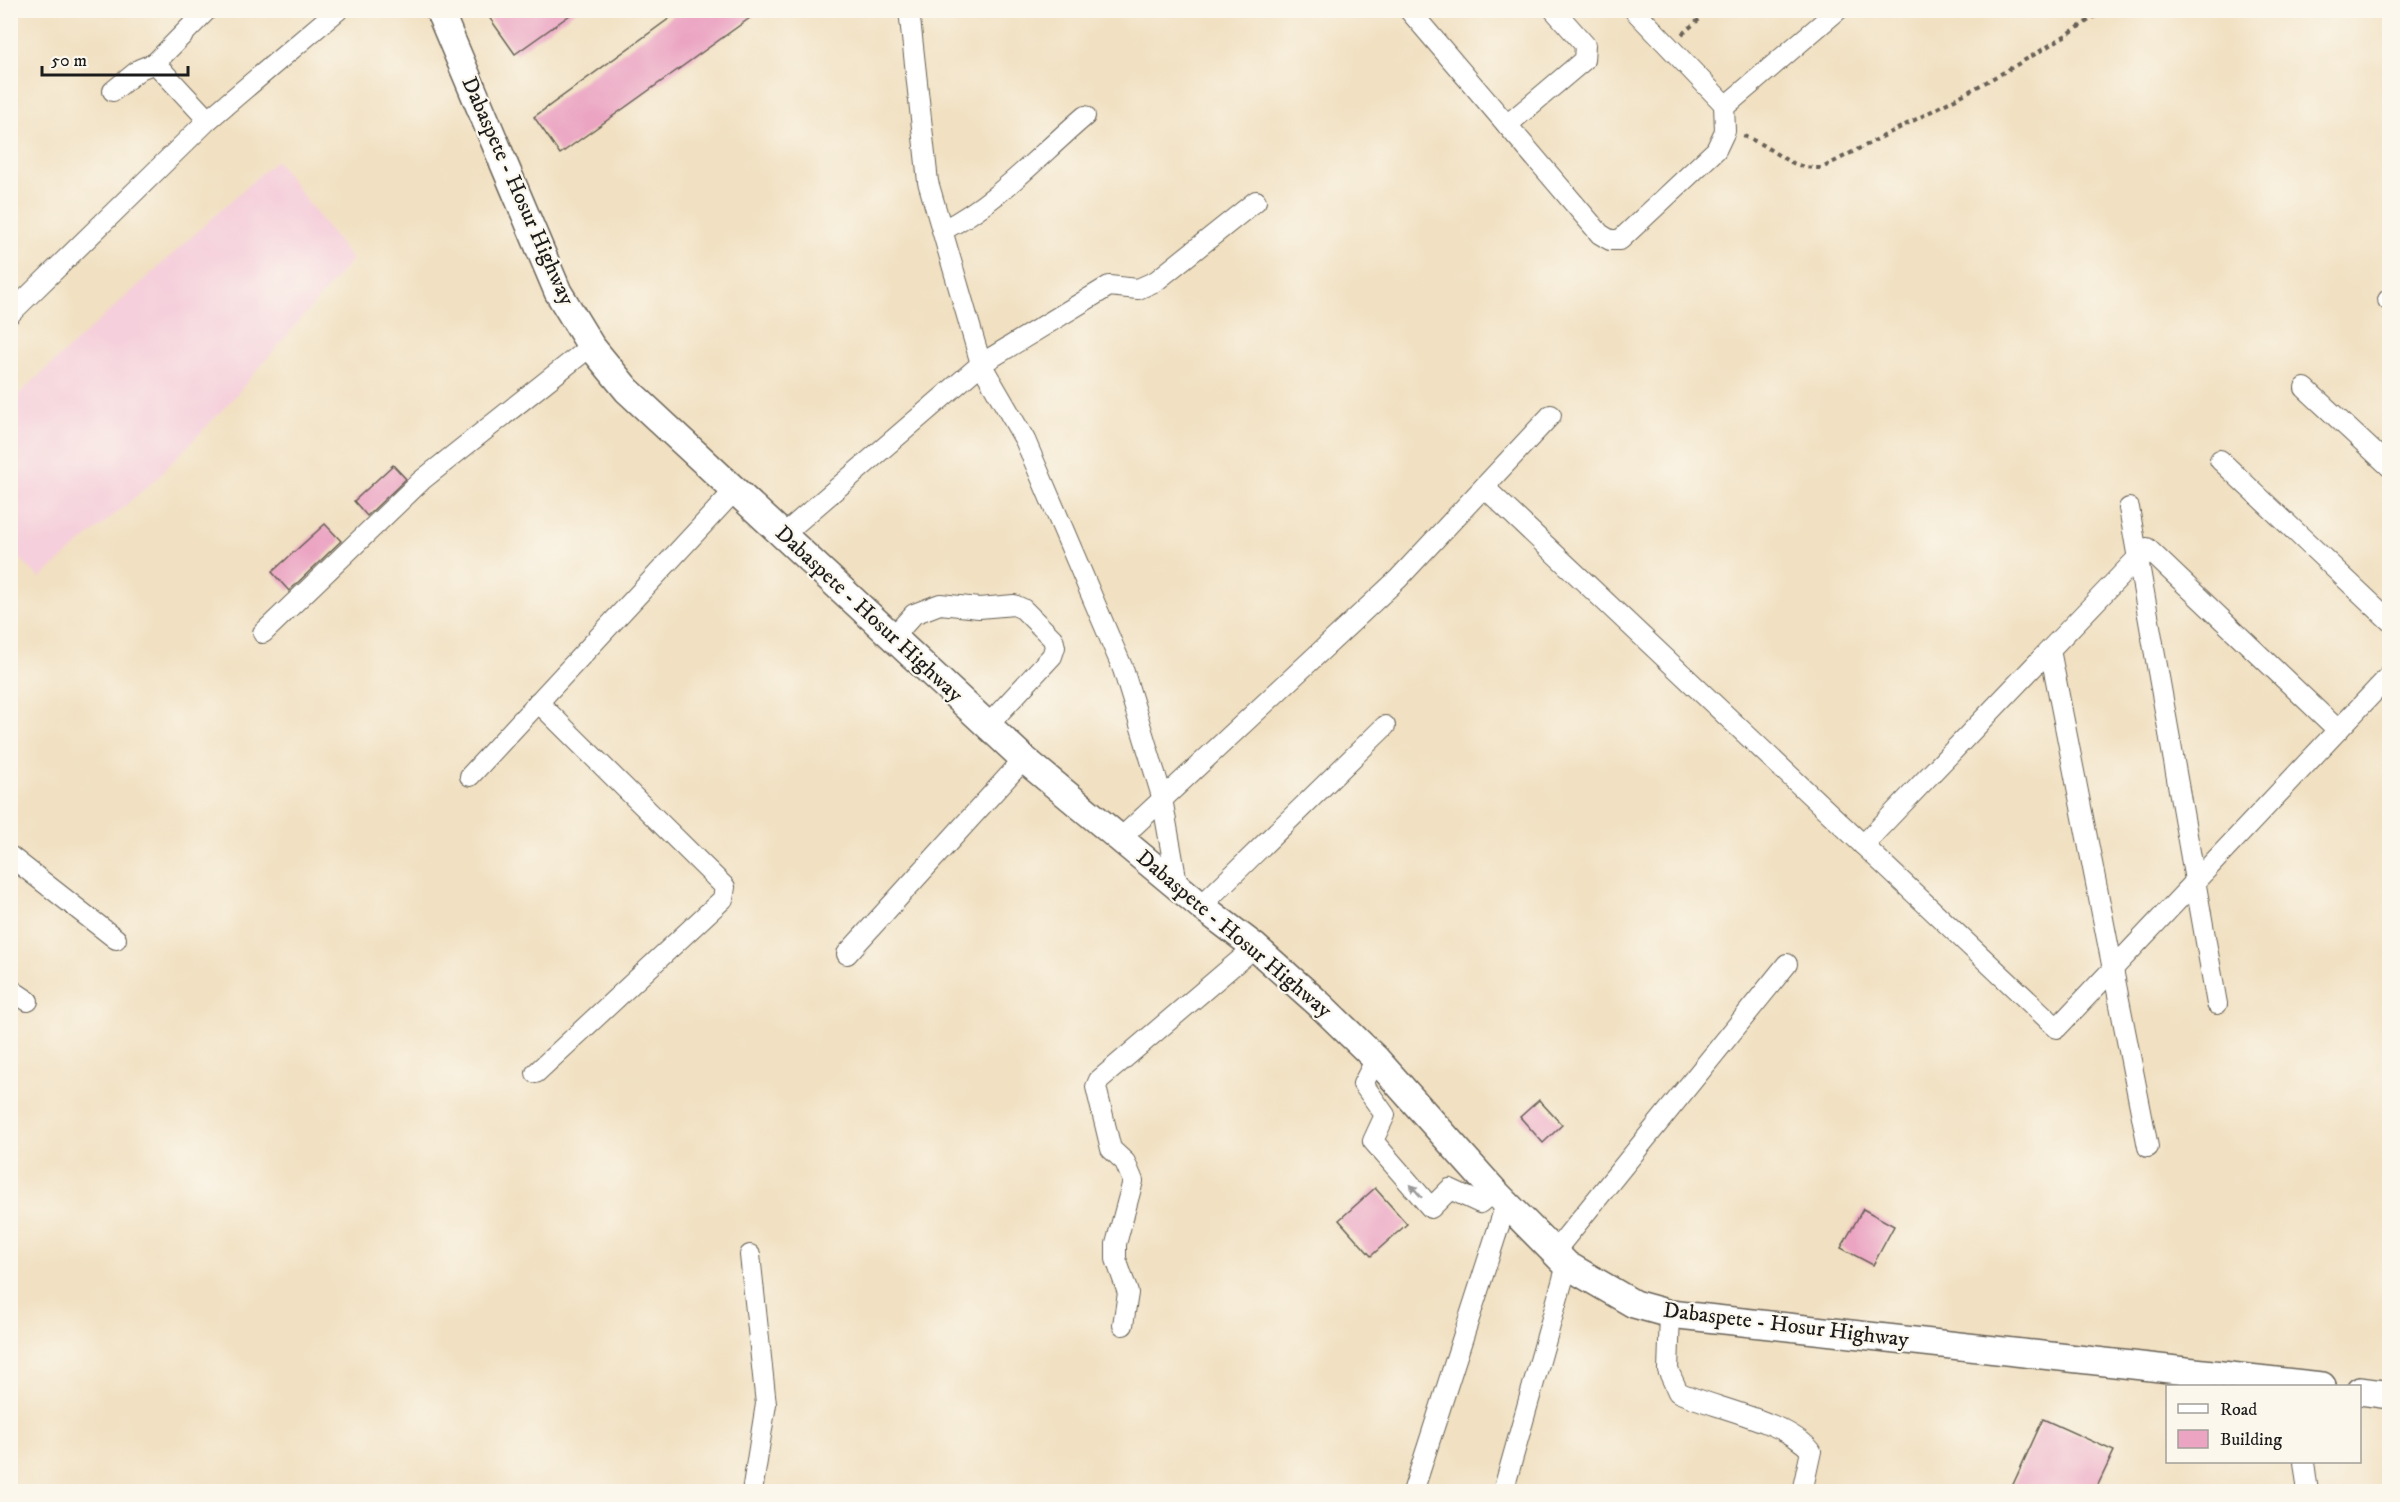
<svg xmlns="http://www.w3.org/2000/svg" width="2400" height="1502" font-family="'IM FELL DW Pica',serif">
  <rect width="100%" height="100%" fill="#fbf7ec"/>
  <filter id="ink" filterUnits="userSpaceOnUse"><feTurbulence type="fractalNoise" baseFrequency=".0167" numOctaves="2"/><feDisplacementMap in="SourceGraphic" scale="12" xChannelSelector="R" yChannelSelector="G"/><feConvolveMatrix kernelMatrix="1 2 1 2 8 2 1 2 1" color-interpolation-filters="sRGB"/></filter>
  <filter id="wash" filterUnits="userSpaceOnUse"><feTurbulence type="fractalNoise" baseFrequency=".008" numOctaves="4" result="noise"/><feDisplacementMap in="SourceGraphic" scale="24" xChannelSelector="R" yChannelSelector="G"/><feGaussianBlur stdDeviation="1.35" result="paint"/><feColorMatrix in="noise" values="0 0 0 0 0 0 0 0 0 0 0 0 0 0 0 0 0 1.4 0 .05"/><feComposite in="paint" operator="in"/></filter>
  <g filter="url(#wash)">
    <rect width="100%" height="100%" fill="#f1e0c1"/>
    <!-- built -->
    <path fill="#f5cfdb" d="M 276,160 L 352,260 L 229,403 L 156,479 L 40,578 L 11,550 L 11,401 Z"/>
    <g id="blocks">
      <!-- building -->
      <g fill="#eba4c2">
        <path d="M 484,10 L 577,10 L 515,54 Z"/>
        <path d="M 681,10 L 761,10 L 560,154 L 534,117 Z"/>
        <path d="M 393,465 L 406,479 L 367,516 L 354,501 Z"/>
        <path d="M 325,524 L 341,541 L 289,591 L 272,572 Z"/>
        <path d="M 1539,1100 L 1562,1125 L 1543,1143 L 1520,1117 Z"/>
        <path d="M 1375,1188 L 1407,1224 L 1371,1256 L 1339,1220 Z"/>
        <path d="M 1863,1209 L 1894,1226 L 1873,1265 L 1841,1248 Z"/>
        <path d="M 2043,1419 L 2114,1451 L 2095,1491 L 2010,1491 Z"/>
      </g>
    </g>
  </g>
  <g filter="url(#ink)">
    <use href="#blocks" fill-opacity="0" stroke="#676156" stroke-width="1.5"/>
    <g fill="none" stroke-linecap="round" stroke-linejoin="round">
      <!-- minor casing -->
      <g stroke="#676156" stroke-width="22">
        <g id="minor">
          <path d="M 909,10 L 928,182 L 981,364 L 1025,440 L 1123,669 L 1161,793 L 1177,883"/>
          <path d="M 1409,10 L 1600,234 L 1610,240 L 1620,240 L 1716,150 L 1725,131 L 1724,104"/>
          <path d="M 1634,10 L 1724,104 L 1729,103 L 1838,10"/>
          <path d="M 155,63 L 208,120"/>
          <path d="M 113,91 L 140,69 L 155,63 L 207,10"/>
          <path d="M 1507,125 L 1584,60 L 1585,45 L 1554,10"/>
          <path d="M 943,230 C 998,202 1038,156 1085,116"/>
          <path d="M 2388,300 L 2390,301"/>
          <path d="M 10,314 L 208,120 L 338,10"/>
          <path d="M 2305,388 L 2390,467"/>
          <path d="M 2220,460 L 2390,621"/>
          <path d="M 1484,487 L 2057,1028 L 2390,675"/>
          <path d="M 2129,508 L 2217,1004"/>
          <path d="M 784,534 L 981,364 L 1109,286 L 1138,289 L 1156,281 L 1256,201"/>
          <path d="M 263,633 L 422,480 L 591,346"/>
          <path d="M 894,636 L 914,614 L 940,604 L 979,608 L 1014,605 L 1023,609 L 1053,639 L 1055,647 L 1052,656 L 987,726"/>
          <path d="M 2050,650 L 2148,1147"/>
          <path d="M 470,776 L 736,489"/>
          <path d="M 1121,838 L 1398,579 L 1551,415"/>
          <path d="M 1863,845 L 2147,548 L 2338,730"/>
          <path d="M 10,856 L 116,939"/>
          <path d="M 1201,906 L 1385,726"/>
          <path d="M 847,954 L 1024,759"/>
          <path d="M 10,989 L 28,1001"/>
          <path d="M 1376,1059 L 1363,1084 L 1385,1115 L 1373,1141 L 1431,1208 L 1450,1189 L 1480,1203 L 1494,1191"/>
          <path d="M 536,1073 L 723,899 L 725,887 L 538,702"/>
          <path d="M 1554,1252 L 1787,964"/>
          <path d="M 750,1255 L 766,1404 L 752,1492"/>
          <path d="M 1670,1314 L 1668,1370 L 1678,1392 C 1714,1408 1787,1421 1811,1451 L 1802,1492"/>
          <path d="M 1123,1325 L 1128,1293 L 1116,1259 L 1116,1244 L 1133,1181 L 1125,1162 L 1111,1149 L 1096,1087 L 1099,1080 L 1255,947"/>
          <path d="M 2304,1462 L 2308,1492"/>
          <path d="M 1413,1492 L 1506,1204"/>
          <path d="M 1503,1492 L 1567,1265"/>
        </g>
      </g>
      <!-- highway casing -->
      <g stroke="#676156" stroke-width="30">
        <g id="highway">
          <path d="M 439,10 L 558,292 L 591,346 L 627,390 L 1024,759 L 1201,906 L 1255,947 L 1319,1004 L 1376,1059 L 1494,1191 L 1567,1265 L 1634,1304 L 1670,1314 L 2322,1386"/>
          <path d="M 2360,1391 L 2390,1395"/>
        </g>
      </g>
      <!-- path -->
      <g stroke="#676156" stroke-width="4" stroke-dasharray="4.5 4.5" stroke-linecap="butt">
        <path d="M 1682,34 L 1710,10"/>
        <path d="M 1743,136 C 1775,147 1787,170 1822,168 C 1917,118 2016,71 2104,10"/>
      </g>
      <!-- minor -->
      <use href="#minor" stroke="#fff" stroke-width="20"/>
      <!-- highway -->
      <use href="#highway" stroke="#fff" stroke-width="27"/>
    </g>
    <!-- one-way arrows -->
    <defs><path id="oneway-solid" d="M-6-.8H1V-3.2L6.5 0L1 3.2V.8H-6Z" transform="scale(1.5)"/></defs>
    <use fill="#999" href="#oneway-solid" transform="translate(1416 1191) rotate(-131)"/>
  </g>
  <g text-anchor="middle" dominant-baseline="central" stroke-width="4.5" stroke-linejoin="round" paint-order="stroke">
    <!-- street labels -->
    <g font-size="22" fill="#1c1c1c" stroke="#fbf7ec">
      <text transform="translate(518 191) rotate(66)">Dabaspete - Hosur Highway</text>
      <text transform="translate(869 614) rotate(43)">Dabaspete - Hosur Highway</text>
      <text transform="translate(1234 934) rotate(40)">Dabaspete - Hosur Highway</text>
      <text transform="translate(1786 1325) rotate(7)">Dabaspete - Hosur Highway</text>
    </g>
  </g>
  <!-- margin -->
  <rect width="2400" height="1502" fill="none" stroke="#fbf7ec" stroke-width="36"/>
  <!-- legend -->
  <rect x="2166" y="1385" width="195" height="78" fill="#fbf7ec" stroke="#a29f99" stroke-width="1.5"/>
  <rect x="2178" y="1404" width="30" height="9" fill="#ffffff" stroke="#a29f99" stroke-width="1.5"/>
  <text x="2220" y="1415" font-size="18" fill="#1c1c1c">Road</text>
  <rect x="2178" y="1430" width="30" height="18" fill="#eba4c2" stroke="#a29f99" stroke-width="1.5"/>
  <text x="2220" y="1445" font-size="18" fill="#1c1c1c">Building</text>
  <!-- scale -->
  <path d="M42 66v9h146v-9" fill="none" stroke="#1c1c1c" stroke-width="3"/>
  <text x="51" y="66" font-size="18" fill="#1c1c1c" stroke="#fbf7ec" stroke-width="4.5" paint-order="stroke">50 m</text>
</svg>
